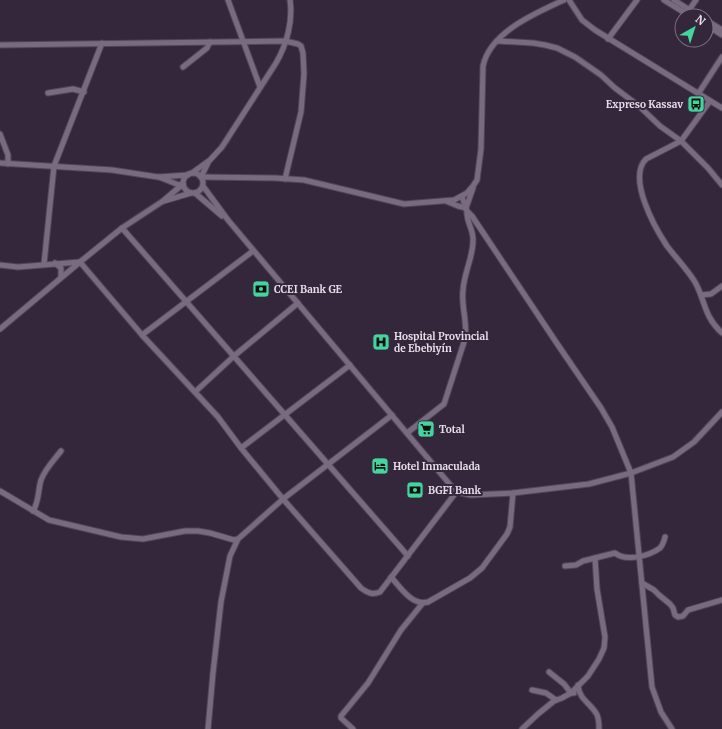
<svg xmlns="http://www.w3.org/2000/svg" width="722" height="729" font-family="Merriweather,serif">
  <rect width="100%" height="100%" fill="#34273b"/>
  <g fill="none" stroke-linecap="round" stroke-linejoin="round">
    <!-- minor casing -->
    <g stroke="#514656" stroke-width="7">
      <g id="minor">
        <path d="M 228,0 L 260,87"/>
        <path d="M 569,0 L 582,20 L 595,30 L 722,108"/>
        <path d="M 664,0 L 690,16"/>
        <path d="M 674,0 L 699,16"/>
        <path d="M 689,10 L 696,0"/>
        <path d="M 706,20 L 722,30"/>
        <path d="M 706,25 L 722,35"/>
        <path d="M 608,39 L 637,0"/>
        <path d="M 497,41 L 533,43 L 545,45 L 557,48 L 575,57 L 601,75 L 615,88 L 639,106 L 660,126 L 681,141 L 708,168 L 722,185"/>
        <path d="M 0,45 L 285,41 L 298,44 L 301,46 L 303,53 L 304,74 L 301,112 L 285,179"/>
        <path d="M 183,67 L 207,48 L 210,42"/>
        <path d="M 48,93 L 73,89 L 84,92"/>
        <path d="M 698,94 L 722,57"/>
        <path d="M 710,101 L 681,141 L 646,159 C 627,178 655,228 667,246 C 676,258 687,269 695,282 C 706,302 703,315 722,333"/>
        <path d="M 0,134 L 8,155 L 8,164"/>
        <path d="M 0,163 L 112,170 L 158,177 L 188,175"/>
        <circle cx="193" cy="183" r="10"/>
        <path d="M 192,173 L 210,160 L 222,147 L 276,63 C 287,44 293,21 290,0"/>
        <path d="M 159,177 L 179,185 L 183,184"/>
        <path d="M 201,177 L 275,178 L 304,180 L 404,204 L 454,200 L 467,193 L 473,186 L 477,180 L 481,149 L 483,66 C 490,32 536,13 564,0"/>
        <path d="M 201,177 L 208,163"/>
        <path d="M 203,186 L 228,220 L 452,487 L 461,493 L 471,495 L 513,493 L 589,484 L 631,473 L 673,457 L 694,442 L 722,412"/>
        <path d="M 195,193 L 222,216"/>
        <path d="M 462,197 L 467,211 L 472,216 L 558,345 L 601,408 L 612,427 L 631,473 L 652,687 L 661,712 L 672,729"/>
        <path d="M 164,201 L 191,193"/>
        <path d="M 446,201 L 458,206 L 466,208 L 473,188"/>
        <path d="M 122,228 L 408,556"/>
        <path d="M 55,263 L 61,268 L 61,277"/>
        <path d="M 44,264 L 54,166 L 102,43"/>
        <path d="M 0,265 L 18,267 L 80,262 L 142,335 L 218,417 L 241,448 L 283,499 L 361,588 C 368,593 372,595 380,592 L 457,491"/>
        <path d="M 701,295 L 711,294 L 722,286"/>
        <path d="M 0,329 L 80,262 L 122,228 L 163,201 L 183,184"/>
        <path d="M 142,335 L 253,251"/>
        <path d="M 195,392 L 234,356 L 298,303"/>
        <path d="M 407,433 L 444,404 L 465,339 C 468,323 461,307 463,290 C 464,273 473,257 473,241 C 474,230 466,222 467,211"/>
        <path d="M 241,448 L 350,365"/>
        <path d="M 0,491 L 49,520 L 121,537 L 143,539 L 185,531 L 198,531 L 210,533 L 234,540 L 238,539 L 283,499 L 392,415"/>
        <path d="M 33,511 C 39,502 38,490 41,480 C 45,469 54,460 61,451"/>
        <path d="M 565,566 L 576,565 L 583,561 L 615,553 C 626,562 649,556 660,548 C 663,545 664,541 665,537"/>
        <path d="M 391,577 C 401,588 412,606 428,602 L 470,578 L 482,568 L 507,534 L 510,527 L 513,493"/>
        <path d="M 642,583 L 654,590 L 659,595 L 670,604 L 673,608 L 675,615 L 678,617 L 683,616 L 688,610 L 722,600"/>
        <path d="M 549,672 L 564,684 L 571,693 L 574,693"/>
        <path d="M 578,685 C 579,699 589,702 596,713 C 599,717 599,724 599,729"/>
        <path d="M 532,690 L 546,693 L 556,700"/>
        <path d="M 208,729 L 213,673 L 221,602 L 230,556 L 238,539"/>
        <path d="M 353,729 L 341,718 L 341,716 L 368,683 L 401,630 L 422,604"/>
        <path d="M 522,729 L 538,714 L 554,701 L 562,698 L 571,693 L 588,676 L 599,659 L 604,648 L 605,637 L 597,589 L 595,558"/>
      </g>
    </g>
    <!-- minor -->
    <use href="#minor" stroke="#796a81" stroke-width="5"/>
  </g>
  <!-- icons -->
  <defs>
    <g id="bus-square" transform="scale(0.9)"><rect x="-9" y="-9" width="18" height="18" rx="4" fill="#44d49f" stroke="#34273b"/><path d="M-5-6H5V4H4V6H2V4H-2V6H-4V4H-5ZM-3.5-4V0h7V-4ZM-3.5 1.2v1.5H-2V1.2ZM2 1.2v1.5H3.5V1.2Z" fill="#111"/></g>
    <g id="bank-square" transform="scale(0.9)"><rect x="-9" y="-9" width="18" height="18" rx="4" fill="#44d49f" stroke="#34273b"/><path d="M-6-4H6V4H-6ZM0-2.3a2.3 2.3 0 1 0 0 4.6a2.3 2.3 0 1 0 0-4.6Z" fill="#111"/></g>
    <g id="hospital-square" transform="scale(0.9)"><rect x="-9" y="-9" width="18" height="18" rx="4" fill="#44d49f" stroke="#34273b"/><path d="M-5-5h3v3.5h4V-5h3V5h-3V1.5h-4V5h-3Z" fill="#111"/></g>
    <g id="supermarket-square" transform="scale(0.9)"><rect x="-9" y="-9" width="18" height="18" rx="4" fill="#44d49f" stroke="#34273b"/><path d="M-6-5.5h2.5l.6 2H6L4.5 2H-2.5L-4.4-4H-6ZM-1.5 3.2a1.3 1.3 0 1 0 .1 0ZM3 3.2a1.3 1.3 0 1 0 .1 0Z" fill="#111"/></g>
    <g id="hotel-square" transform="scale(0.9)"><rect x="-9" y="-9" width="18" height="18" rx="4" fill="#44d49f" stroke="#34273b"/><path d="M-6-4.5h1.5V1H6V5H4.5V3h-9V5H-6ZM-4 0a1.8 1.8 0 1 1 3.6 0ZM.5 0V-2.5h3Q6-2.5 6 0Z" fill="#111"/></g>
  </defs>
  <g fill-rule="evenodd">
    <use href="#bus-square" x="696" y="104"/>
    <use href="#bank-square" x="261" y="289"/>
    <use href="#hospital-square" x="381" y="342"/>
    <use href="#supermarket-square" x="426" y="429"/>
    <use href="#hotel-square" x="380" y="466"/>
    <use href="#bank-square" x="415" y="490"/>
  </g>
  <g text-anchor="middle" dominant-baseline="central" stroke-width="4" stroke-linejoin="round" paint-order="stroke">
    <!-- poi labels -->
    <g font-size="10" font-weight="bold" fill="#e7deeb" stroke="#34273b" text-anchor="start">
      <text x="683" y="104" text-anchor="end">Expreso Kassav</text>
      <text x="274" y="289">CCEI Bank GE</text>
      <text x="394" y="336">Hospital Provincial<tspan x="394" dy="12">de Ebebiyín</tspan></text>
      <text x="439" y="429">Total</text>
      <text x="393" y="466">Hotel Inmaculada</text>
      <text x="428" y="490">BGFI Bank</text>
    </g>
  </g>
  <!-- north arrow -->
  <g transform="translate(694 28) rotate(39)"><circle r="19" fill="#34273b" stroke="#7c7081"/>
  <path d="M0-3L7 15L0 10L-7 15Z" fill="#44d49f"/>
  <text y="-6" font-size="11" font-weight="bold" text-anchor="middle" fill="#e7deeb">N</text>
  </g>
</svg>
